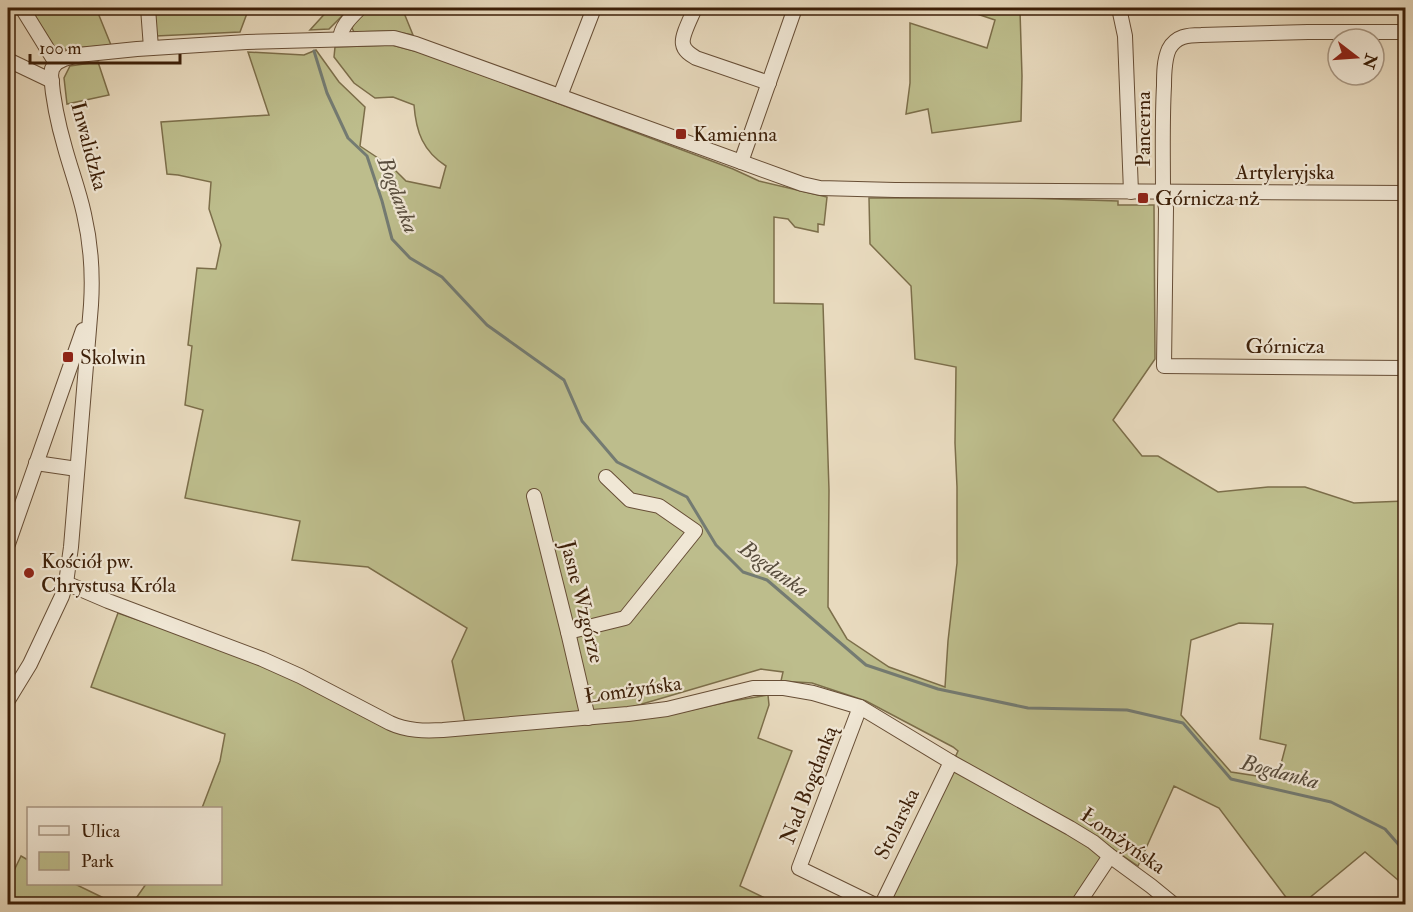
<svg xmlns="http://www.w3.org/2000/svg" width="1413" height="912" font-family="'IM FELL Double Pica',serif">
  <rect width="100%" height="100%" fill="#e8dabe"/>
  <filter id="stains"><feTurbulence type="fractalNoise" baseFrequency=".00333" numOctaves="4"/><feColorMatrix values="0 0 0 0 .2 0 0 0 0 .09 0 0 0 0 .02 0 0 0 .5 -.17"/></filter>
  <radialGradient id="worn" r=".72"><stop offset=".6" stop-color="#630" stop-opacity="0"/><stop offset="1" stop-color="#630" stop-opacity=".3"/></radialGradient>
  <!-- green -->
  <g fill="#bdbd8c" stroke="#7c6e4a" stroke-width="1.5" fill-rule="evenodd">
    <path d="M 30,8 L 96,8 L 111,45 L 56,50 Z"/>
    <path d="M 153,8 L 249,8 L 240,32 L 156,36 Z"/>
    <path d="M 330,8 L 350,8 L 329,29 L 310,30 Z"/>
    <path d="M 366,8 L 402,8 L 413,35 L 392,31 L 354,32 L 352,28 L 353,22 Z"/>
    <path d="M 972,8 L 1061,9 L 1020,11 L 1022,76 L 1021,121 L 932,133 L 928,109 L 906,114 L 910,83 L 910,23 L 987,48 L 995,20 L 971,12 Z"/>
    <path d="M 392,45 L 426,54 L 733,169 L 759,181 L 827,197 L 824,225 L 818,224 L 818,232 L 795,227 L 788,219 L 774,217 L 774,303 L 823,304 L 829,490 L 828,607 L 847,639 L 889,667 L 945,687 L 948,641 L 957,563 L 957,487 L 955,443 L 956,367 L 915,359 L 911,286 L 870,244 L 869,198 L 1021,198 L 1118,201 L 1118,205 L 1154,205 L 1155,359 L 1113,420 L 1142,456 L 1158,456 L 1218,492 L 1268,487 L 1305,487 L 1354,503 L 1405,501 L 1405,886 L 1365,852 L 1302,904 L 1291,904 L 1219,808 L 1174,786 L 1138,866 L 1110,847 L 1093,869 L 1070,904 L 888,904 L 958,751 L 953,747 L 866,701 L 812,683 L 781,681 L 783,672 L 761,669 L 625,709 L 465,723 L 452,661 L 467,628 L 368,567 L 292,560 L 300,521 L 185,498 L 203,410 L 185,405 L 192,346 L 188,345 L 197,268 L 216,269 L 221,245 L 209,209 L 211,182 L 178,175 L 167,174 L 161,122 L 269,115 L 248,52 L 304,55 L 316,50 L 339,82 L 365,107 L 360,146 L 393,168 L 406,181 L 440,188 L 446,166 C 423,151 416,132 414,105 L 393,97 L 375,98 L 354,83 L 334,57 L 335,47 ZM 1239,623 L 1273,624 L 1260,739 L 1286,745 L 1277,779 L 1231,772 L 1181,715 L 1191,640 Z"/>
    <path d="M 98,62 L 109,95 L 67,104 L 64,78 L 70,66 Z"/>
    <path d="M 118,613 L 242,656 L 298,682 L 391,731 L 422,737 L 600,723 L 678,713 L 732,701 L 768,695 L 769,705 L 758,738 L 792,751 L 740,886 L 777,904 L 132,904 L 146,884 L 220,884 L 220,808 L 202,808 L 220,761 L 225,734 L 91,687 Z"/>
    <path d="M 21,856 L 28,860 L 28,884 L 75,884 L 116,904 L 8,904 L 8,883 Z"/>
  </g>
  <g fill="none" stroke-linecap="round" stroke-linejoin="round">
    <!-- stream -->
    <path stroke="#747b72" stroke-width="3" d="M 314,51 L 327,93 L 348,138 L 367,156 L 382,201 L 392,239 L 410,258 L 442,277 L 487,325 L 564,380 L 582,421 L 617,462 L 687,497 L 716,545 L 743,572 L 767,580 L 866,665 L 938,689 L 1028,708 L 1127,710 L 1183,723 L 1231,779 L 1331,802 L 1385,829 L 1406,853"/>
    <!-- minor casing -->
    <g stroke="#674e36" stroke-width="16">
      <g id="minor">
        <path d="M 22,8 L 56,63"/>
        <path d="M 148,8 L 151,48"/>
        <path d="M 695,8 C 692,16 681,36 683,44 C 684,51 691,55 696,58 L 769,83"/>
        <path d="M 1119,8 L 1125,36 L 1131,192"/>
        <path d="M 1406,32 L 1308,32 L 1201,35 C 1188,35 1176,36 1169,49 C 1164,60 1164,74 1164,86 C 1162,121 1163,157 1163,192 L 1166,208 L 1164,366 L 1406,368"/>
        <path d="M 340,39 C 341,26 351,17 360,8"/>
        <path d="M 8,60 L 52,81"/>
        <path d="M 56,63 L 64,59 L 78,55 L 137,49 L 247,42 L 394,38 L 416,44 L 802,184 L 820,188 L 895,190 L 1406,193"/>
        <path d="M 560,96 L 594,8"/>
        <path d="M 741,162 L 795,8"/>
        <path d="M 36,463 L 77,469"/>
        <path d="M 534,496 L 568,632 L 588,718"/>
        <path d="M 8,544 L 83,330"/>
        <path d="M 66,583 L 108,601 L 262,659 L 300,676 L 390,723 C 407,731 425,731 443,730 L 628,714 L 667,709 L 753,688 L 784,688 L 813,693 L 860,707 L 951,762 L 1070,828 L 1093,842 L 1110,856 L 1151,886 L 1173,904"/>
        <path d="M 568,632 L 625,618 L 695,531 L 659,506 L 630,500 L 606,477"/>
        <path d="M 8,700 L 30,664 L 62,596 L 66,583 L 71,547 L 91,305 C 93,274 91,244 84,214 C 79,191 71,170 65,148 C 58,124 53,100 51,75 L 52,69 L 56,63"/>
        <path d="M 860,707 L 799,868 L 873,904"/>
        <path d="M 882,904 L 951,762"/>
        <path d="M 1078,904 L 1110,856"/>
        <path d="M 1404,904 L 1406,902"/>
      </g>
    </g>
    <!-- minor -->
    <use href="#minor" stroke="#f0e7d5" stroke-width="14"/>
  </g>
  <!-- markers -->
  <g fill="#8f2418" stroke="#f0e7d5" stroke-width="2">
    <rect x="675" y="128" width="12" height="12" rx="3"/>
    <rect x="1137" y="192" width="12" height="12" rx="3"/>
    <rect x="62" y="351" width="12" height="12" rx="3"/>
    <circle cx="29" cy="573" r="6"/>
  </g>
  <g text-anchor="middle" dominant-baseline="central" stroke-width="4.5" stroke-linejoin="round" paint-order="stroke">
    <!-- street labels -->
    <g font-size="21" fill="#3c1f08" stroke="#f0e7d5">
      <text transform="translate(1143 129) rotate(-90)">Pancerna</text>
      <text transform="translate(89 146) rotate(75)">Inwalidzka</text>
      <text x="1285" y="172">Artyleryjska</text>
      <text x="1285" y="346">Górnicza</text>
      <text transform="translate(582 602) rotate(76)">Jasne Wzgórze</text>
      <text transform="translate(633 690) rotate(-8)">Łomżyńska</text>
      <text transform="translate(809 785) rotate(-69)">Nad Bogdanką</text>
      <text transform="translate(897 824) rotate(-64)">Stolarska</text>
      <text transform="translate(1123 841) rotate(35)">Łomżyńska</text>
    </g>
    <!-- poi labels -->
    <g font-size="21" fill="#3c1f08" stroke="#f0e7d5" text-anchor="start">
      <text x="693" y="134">Kamienna</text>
      <text x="1155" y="198">Górnicza nż</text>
      <text x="80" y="357">Skolwin</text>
      <text x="41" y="561">Kościół pw.<tspan x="41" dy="24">Chrystusa Króla</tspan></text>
    </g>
    <!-- water labels -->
    <g font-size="22" font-style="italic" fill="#584d3d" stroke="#f0e7d5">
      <text transform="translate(398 195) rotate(69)">Bogdanka</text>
      <text transform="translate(774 569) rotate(36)">Bogdanka</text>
      <text transform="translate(1280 772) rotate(15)">Bogdanka</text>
    </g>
  </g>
  <!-- margin -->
  <rect width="1413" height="912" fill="none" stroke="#e8dabe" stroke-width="30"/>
  <rect x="9" y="9" width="1395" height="894" fill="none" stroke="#3c1f08" stroke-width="3"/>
  <rect x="15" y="15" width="1383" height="882" fill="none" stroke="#3c1f08" stroke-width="1.5"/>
  <!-- legend -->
  <rect x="27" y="807" width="195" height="78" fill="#f0e7d5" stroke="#a89783" stroke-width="1.5"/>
  <rect x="39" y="826" width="30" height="9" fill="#f0e7d5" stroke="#a89783" stroke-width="1.5"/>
  <text x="81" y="837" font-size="18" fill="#3c1f08">Ulica</text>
  <rect x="39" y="852" width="30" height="18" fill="#bdbd8c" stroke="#a89783" stroke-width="1.5"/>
  <text x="81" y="867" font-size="18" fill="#3c1f08">Park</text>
  <!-- north arrow -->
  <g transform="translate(1356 57) rotate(107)"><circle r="28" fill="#f0e7d5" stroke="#a89783" stroke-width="1.5"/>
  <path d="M0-4.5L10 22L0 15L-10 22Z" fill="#8f2418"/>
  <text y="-9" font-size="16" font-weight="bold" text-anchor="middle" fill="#3c1f08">N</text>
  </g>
  <!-- scale -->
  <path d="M30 54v9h150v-9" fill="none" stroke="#3c1f08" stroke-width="3"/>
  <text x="39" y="54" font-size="18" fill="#3c1f08" stroke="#f0e7d5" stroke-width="4.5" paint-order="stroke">100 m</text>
  <rect width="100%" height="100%" filter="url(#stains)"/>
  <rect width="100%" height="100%" fill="url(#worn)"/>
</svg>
